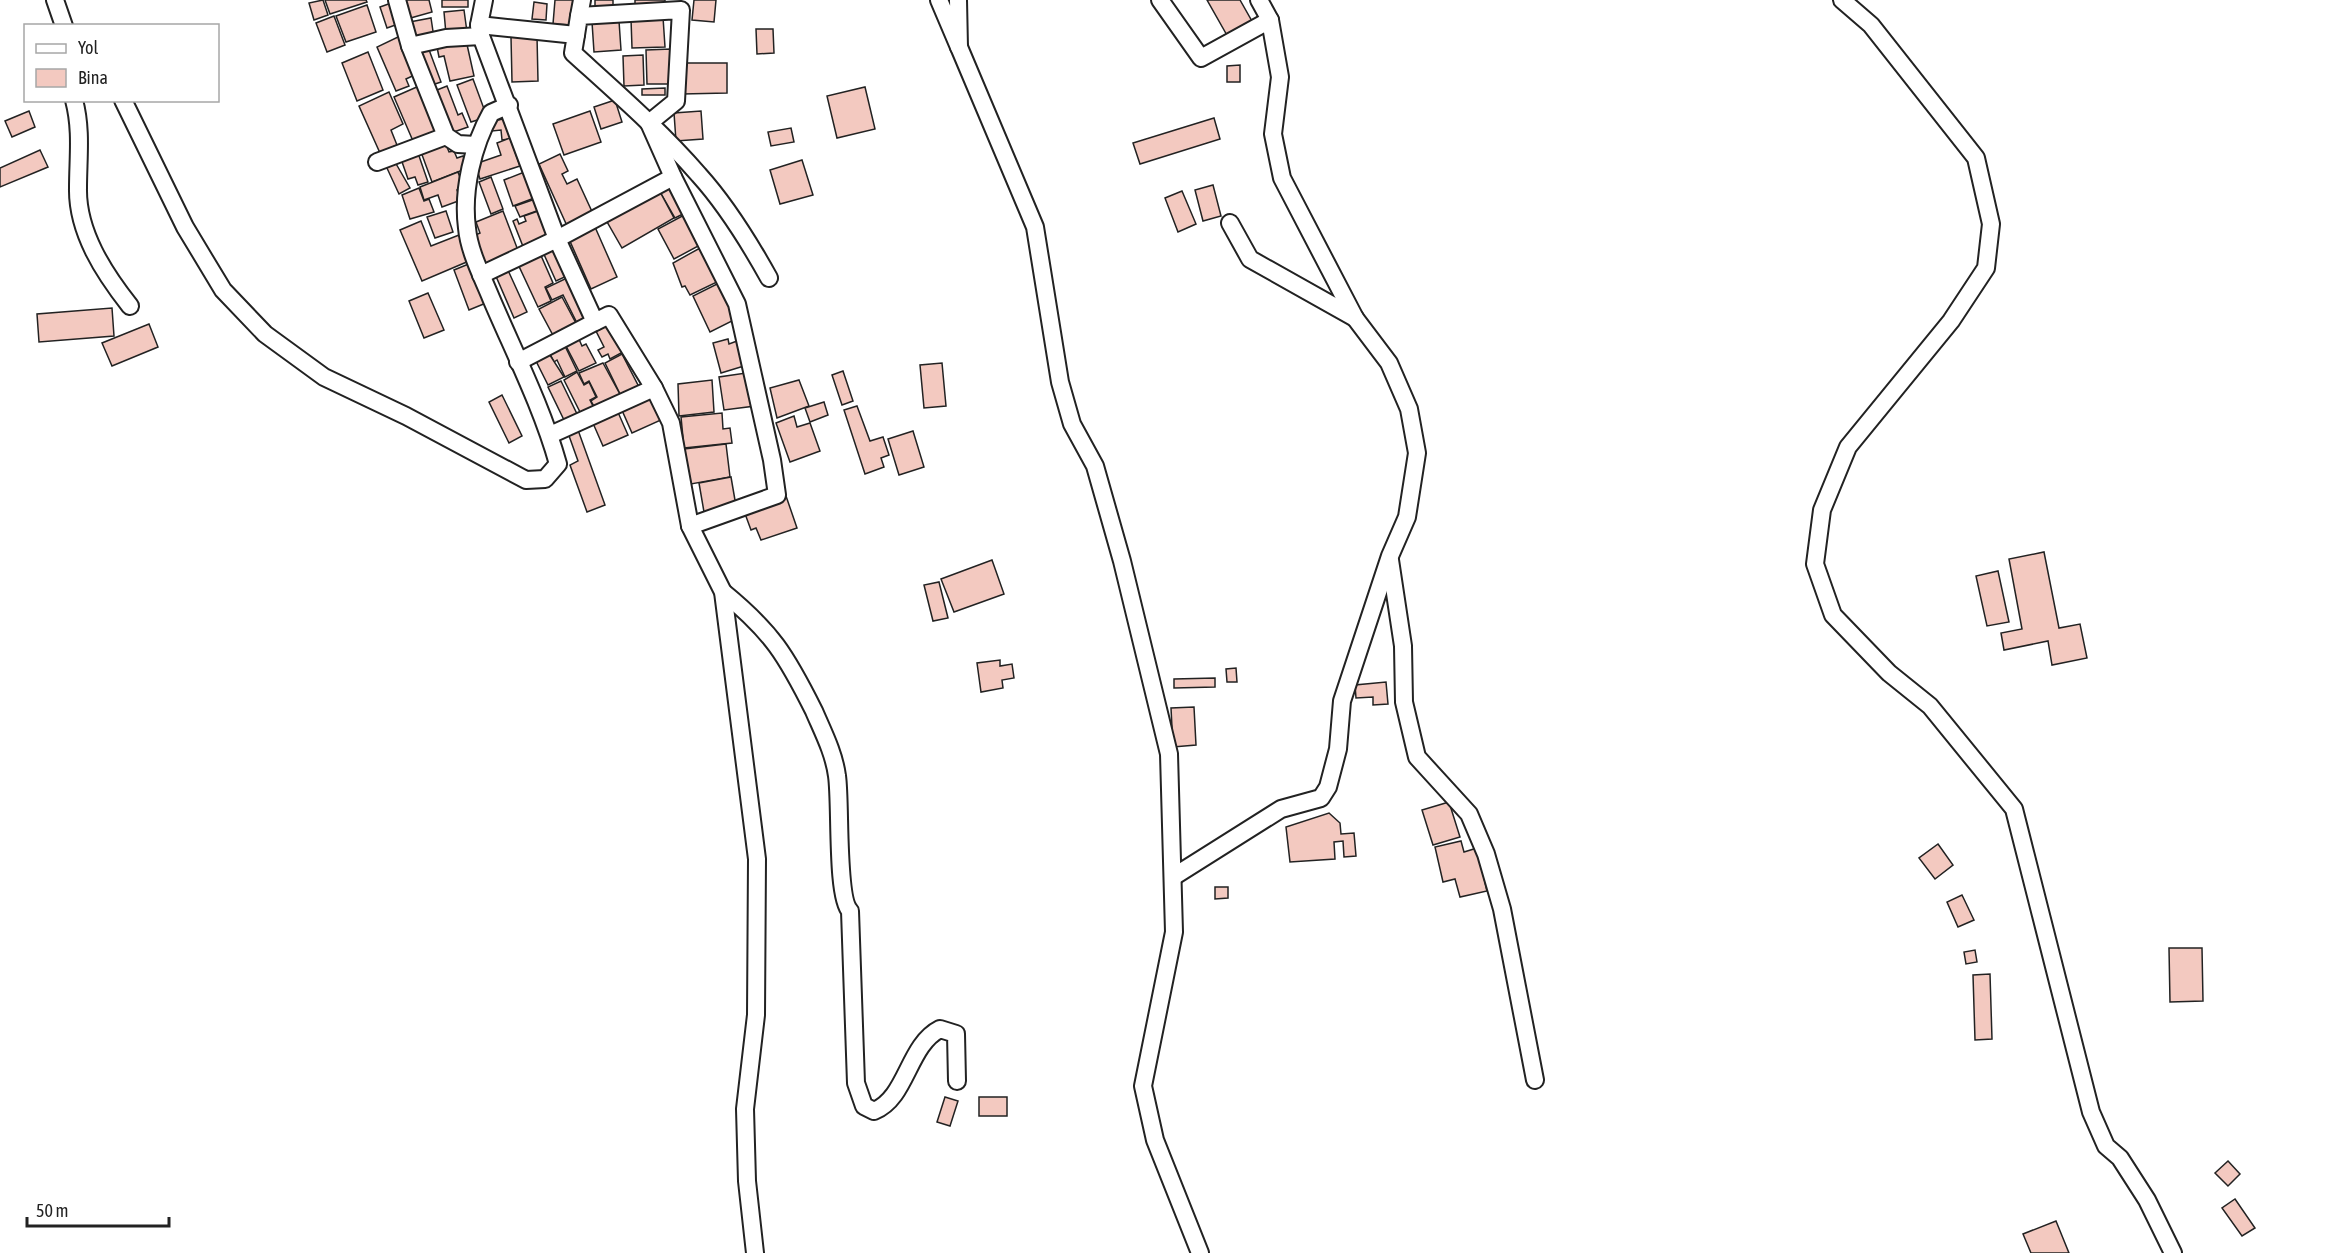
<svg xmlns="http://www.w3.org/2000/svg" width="2351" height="1253" font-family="'Asap Condensed',sans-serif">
  <rect width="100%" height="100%" fill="#fff"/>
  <!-- building -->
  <g fill="#f3c9c0" stroke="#222" stroke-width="1.5">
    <path d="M 323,0 L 328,15 L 314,20 L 309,3 Z"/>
    <path d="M 325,0 L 366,0 L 367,2 L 330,14 Z"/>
    <path d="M 402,0 L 429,0 L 432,12 L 407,19 Z"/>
    <rect x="442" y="0" width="26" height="7"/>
    <path d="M 555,0 L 575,0 L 573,25 L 553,24 Z"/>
    <rect x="595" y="0" width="18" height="6"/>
    <rect x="635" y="0" width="30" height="5"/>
    <path d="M 694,0 L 716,0 L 714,22 L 692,20 Z"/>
    <path d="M 1207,0 L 1240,0 L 1253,23 L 1228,37 Z"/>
    <path d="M 394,2 L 401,23 L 387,28 L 380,7 Z"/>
    <path d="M 534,2 L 547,4 L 546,20 L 532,19 Z"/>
    <path d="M 367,5 L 376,32 L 346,42 L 336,16 Z"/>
    <path d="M 464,10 L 467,32 L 446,34 L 444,12 Z"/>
    <path d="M 334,16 L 345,45 L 327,52 L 316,23 Z"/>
    <path d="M 663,17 L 665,47 L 632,48 L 631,19 Z"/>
    <path d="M 431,18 L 434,38 L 411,43 L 404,23 Z"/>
    <path d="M 619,21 L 621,50 L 594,52 L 592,22 Z"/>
    <path d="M 756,29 L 773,29 L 774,53 L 757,54 Z"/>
    <path d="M 400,36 L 417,74 L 406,79 L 409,86 L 396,91 L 377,47 Z"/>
    <path d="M 537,36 L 538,81 L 512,82 L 511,37 Z"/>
    <path d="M 466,40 L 474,76 L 450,81 L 444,56 L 439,57 L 437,47 Z"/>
    <path d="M 428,47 L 441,82 L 429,86 L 416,51 Z"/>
    <path d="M 671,49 L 672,84 L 647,84 L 646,50 Z"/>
    <path d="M 368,52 L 383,90 L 357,101 L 342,63 Z"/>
    <path d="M 643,55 L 644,85 L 624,86 L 623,56 Z"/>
    <path d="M 683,63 L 727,63 L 727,93 L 682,94 Z"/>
    <path d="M 1240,65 L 1240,82 L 1227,82 L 1227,66 Z"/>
    <path d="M 473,79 L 487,117 L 471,122 L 457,85 Z"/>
    <path d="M 419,86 L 438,130 L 413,141 L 394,97 Z"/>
    <path d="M 447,86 L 458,115 L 462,113 L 468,127 L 448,134 L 432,92 Z"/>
    <path d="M 865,87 L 875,129 L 837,138 L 827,96 Z"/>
    <path d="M 665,88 L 665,95 L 642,95 L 642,89 Z"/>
    <path d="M 389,92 L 403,124 L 391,130 L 397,145 L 380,153 L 359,106 Z"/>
    <path d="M 615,100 L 622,122 L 601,129 L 594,107 Z"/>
    <path d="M 29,111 L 35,127 L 12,137 L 5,121 Z"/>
    <path d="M 590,111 L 601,142 L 564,155 L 553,124 Z"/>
    <path d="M 701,111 L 703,139 L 676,141 L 674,113 Z"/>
    <path d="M 1214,118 L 1220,139 L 1140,164 L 1133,143 Z"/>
    <path d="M 504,119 L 505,125 L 513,124 L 514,138 L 502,140 L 501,130 L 492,131 L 491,121 Z"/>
    <path d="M 791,128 L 794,142 L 771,146 L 768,132 Z"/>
    <path d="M 510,138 L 520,166 L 480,179 L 475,164 L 501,155 L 497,143 Z"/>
    <path d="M 445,142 L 449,152 L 454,151 L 457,158 L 463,156 L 468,168 L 432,182 L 421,152 Z"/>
    <path d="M 40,150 L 48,167 L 0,187 L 0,168 Z"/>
    <path d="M 418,153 L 428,182 L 418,185 L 415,177 L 408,179 L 401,159 Z"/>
    <path d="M 560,154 L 568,171 L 562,174 L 567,184 L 577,179 L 594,216 L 568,228 L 539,164 Z"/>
    <path d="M 802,160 L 813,195 L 780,204 L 770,170 Z"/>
    <path d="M 395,162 L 410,188 L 399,194 L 386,166 Z"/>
    <path d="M 527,171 L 537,197 L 513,206 L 504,180 Z"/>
    <path d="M 458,172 L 464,188 L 457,190 L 461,200 L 442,207 L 438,195 L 424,200 L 420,187 Z"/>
    <path d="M 491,177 L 503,209 L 491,214 L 479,182 Z"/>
    <path d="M 669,184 L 685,213 L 675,218 L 659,190 Z"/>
    <path d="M 1213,185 L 1221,216 L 1203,221 L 1195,190 Z"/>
    <path d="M 419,188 L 424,201 L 429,199 L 434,212 L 410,219 L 402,195 Z"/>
    <path d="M 659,190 L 674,218 L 622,248 L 606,220 Z"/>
    <path d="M 1182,191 L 1196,224 L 1178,232 L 1165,198 Z"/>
    <path d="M 541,197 L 545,208 L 520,217 L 515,206 Z"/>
    <path d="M 541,210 L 552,238 L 524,249 L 513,221 L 517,219 L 519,224 L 526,221 L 524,216 Z"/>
    <path d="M 446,211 L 453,232 L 435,238 L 427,217 Z"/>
    <path d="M 503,211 L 519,253 L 485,266 L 473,236 L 480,233 L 476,222 Z"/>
    <path d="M 686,214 L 702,244 L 674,259 L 658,229 Z"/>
    <path d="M 421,221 L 431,246 L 459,235 L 469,261 L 422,281 L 400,230 Z"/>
    <path d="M 595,227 L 617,277 L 591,289 L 569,239 Z"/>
    <path d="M 555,244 L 569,275 L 556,281 L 542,250 Z"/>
    <path d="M 700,248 L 717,282 L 690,295 L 685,286 L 682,287 L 673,263 Z"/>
    <path d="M 539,251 L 553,283 L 545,287 L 551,301 L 538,307 L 517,262 Z"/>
    <path d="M 471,263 L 486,303 L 469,310 L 454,270 Z"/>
    <path d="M 507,268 L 527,312 L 514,318 L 495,274 Z"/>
    <path d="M 569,277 L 591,321 L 579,327 L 563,295 L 552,300 L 546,288 Z"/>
    <path d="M 719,283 L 736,319 L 710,332 L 693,296 Z"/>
    <path d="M 428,293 L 444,330 L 424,338 L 409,301 Z"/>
    <path d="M 562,297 L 578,327 L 555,339 L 539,309 Z"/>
    <path d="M 112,308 L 114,336 L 39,342 L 37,314 Z"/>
    <path d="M 149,324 L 158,347 L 112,366 L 102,343 Z"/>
    <path d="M 609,325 L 623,352 L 610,359 L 608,354 L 602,357 L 598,350 L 604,347 L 596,331 Z"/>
    <path d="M 578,337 L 582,346 L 586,344 L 596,363 L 579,371 L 565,344 Z"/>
    <path d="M 728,339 L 729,344 L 737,341 L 744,366 L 721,373 L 713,343 Z"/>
    <path d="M 564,344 L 577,371 L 565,377 L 557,360 L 554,362 L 549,352 Z"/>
    <path d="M 548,352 L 564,377 L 548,385 L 535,359 Z"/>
    <path d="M 622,354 L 640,389 L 622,398 L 605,363 Z"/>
    <path d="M 603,363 L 622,398 L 595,408 L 591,401 L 597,397 L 589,381 L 584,384 L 579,373 Z"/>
    <path d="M 942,363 L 946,406 L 924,408 L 920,365 Z"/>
    <path d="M 843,371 L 853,401 L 842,405 L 832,375 Z"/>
    <path d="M 577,372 L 584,385 L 589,382 L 596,397 L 590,400 L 594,408 L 581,414 L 564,380 Z"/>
    <path d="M 746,373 L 755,406 L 724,410 L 719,377 Z"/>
    <path d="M 712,380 L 714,412 L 679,416 L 678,384 Z"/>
    <path d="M 799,380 L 809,406 L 777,418 L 770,388 Z"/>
    <path d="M 561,381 L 578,416 L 565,422 L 548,387 Z"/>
    <path d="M 502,395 L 522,436 L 509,443 L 489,402 Z"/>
    <path d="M 649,395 L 661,420 L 632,433 L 621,408 Z"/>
    <path d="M 824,402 L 828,415 L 810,422 L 805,408 Z"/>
    <path d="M 857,406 L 870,441 L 883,437 L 889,455 L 881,458 L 884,467 L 865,474 L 844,410 Z"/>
    <path d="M 617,410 L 628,435 L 603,446 L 592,421 Z"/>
    <path d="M 722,413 L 723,429 L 730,428 L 732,443 L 684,448 L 681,417 Z"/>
    <path d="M 794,416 L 797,427 L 810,423 L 820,451 L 790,462 L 776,423 Z"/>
    <path d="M 578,430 L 605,505 L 587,512 L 570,465 L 578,461 L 568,433 Z"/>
    <path d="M 913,431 L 924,467 L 899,475 L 888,439 Z"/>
    <path d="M 726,444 L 730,477 L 691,484 L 684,449 Z"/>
    <path d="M 731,477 L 736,506 L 704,512 L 699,483 Z"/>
    <path d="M 786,496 L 797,528 L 761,540 L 756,528 L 751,530 L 744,511 Z"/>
    <path d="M 2044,552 L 2059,628 L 2080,624 L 2087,658 L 2052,665 L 2048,641 L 2004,650 L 2001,633 L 2022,629 L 2009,559 Z"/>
    <path d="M 992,560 L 1004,594 L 954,612 L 941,579 Z"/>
    <path d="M 1998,571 L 2009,622 L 1987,626 L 1976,576 Z"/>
    <path d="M 939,582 L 948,618 L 933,621 L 924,585 Z"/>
    <path d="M 1000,660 L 1000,666 L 1012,664 L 1014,678 L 1002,680 L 1003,688 L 981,692 L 977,663 Z"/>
    <path d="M 1236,668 L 1237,682 L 1227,682 L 1226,669 Z"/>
    <path d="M 1215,678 L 1215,687 L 1174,688 L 1174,679 Z"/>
    <path d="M 1386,682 L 1388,704 L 1373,705 L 1373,697 L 1356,698 L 1355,685 Z"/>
    <path d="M 1194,707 L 1196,745 L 1173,747 L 1171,708 Z"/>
    <path d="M 1449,802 L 1460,837 L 1433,845 L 1422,810 Z"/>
    <path d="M 1329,813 L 1340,823 L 1341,834 L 1354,833 L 1356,856 L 1344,857 L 1343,841 L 1334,842 L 1335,859 L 1290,862 L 1286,827 Z"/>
    <path d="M 1461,841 L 1464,852 L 1477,848 L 1487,891 L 1460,897 L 1455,879 L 1443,882 L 1435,847 Z"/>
    <path d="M 1938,844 L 1953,865 L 1935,879 L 1919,858 Z"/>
    <path d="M 1215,887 L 1228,887 L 1228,898 L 1215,899 Z"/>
    <path d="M 1962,895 L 1974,920 L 1958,927 L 1947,902 Z"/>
    <path d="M 2169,948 L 2202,948 L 2203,1001 L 2170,1002 Z"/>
    <path d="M 1975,950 L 1977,962 L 1966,964 L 1964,952 Z"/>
    <path d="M 1990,974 L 1992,1039 L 1975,1040 L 1973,975 Z"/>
    <path d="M 945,1097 L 958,1101 L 950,1126 L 937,1122 Z"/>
    <rect x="979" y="1097" width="28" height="19"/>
    <path d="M 2228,1161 L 2240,1174 L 2228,1186 L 2215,1173 Z"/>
    <path d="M 2235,1199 L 2255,1228 L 2242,1236 L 2222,1208 Z"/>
    <path d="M 2056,1221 L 2069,1253 L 2031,1253 L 2023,1234 Z"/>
  </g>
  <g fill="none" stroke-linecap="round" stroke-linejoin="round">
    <!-- street casing -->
    <g stroke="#222" stroke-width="20">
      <g id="street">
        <path d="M 55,0 L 64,26"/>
        <path d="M 397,0 L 410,46 L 446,136 L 458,144 L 476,145"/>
        <path d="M 484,0 L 479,25 L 481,36 L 557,239 L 595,322 L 609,315 L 654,388 L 671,423 L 690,526 L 723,592 L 757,859 L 756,1015 L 745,1109 L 747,1181 L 755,1253"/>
        <path d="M 939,0 L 959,47 L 958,0"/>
        <path d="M 1160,0 L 1201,58 L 1270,20"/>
        <path d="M 1842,0 L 1871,25 L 1976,158 L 1991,224 L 1986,268 L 1951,321 L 1848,447 L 1822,510 L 1815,564 L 1833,615 L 1889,673 L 1930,706 L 2014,809 L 2091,1112 L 2106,1146 L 2120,1158 L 2147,1200 L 2173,1253"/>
        <path d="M 579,16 L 582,0"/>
        <path d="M 479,25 L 576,35 L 573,53 C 616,92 661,131 699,175 C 727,206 749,242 769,278"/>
        <path d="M 410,46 L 446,38 L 481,36"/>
        <path d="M 959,47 L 1035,227 L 1060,382 L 1072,424 L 1095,466 L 1122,561 L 1169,754 L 1174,932 L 1143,1086 L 1155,1140 L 1200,1253"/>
        <path d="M 74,100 C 82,130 78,158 78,188 C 77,232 104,273 130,306"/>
        <path d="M 123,100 L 185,227 L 223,290 L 265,334 L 324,377 L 406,416 L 526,480 L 545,479 L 558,464 C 542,407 514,352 491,298 C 482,276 469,251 467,228 C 462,190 473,145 491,113 L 509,105"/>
        <path d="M 377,162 L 446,136"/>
        <path d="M 673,177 L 737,304 L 772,460 L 777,495 L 690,526"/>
        <path d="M 1230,223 L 1250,259 L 1355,318"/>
        <path d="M 481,275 L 557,239 L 673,177 L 649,123 L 676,101 L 681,10 L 579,16 L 576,35"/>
        <path d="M 518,362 L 595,322"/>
        <path d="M 550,435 L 654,388"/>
        <path d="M 1390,560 L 1403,646 L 1404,702 L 1417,757 L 1469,814 L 1486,854 L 1502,909 L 1535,1080"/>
        <path d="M 723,592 C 772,632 786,655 814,711 C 823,732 834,753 837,776 C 841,802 836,897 850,911 L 856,1083 L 864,1106 L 874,1111 C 907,1098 908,1045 940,1029 L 956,1034 L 957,1081"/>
        <path d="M 1173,877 L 1281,809 L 1321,798 L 1328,787 L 1338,749 L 1342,701 L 1390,556 L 1407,517 L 1417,453 L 1409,409 L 1389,363 L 1355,318 L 1282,178 L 1273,134 L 1280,77 L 1270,20 L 1259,0"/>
      </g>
    </g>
    <!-- street -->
    <use href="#street" stroke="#fff" stroke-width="16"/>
  </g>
  <!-- legend -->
  <rect x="24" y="24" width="195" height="78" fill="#ffffff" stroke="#a7a7a7" stroke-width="1.5"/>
  <rect x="36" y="44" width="30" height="9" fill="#ffffff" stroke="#a7a7a7" stroke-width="1.5"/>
  <text x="78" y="54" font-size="18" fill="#222222">Yol</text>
  <rect x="36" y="69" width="30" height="18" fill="#f3c9c0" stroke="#a7a7a7" stroke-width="1.5"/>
  <text x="78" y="84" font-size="18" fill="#222222">Bina</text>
  <!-- scale -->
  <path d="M27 1217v9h142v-9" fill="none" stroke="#222222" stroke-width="3"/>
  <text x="36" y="1217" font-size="18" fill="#222222" stroke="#ffffff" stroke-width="4.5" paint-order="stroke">50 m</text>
</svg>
